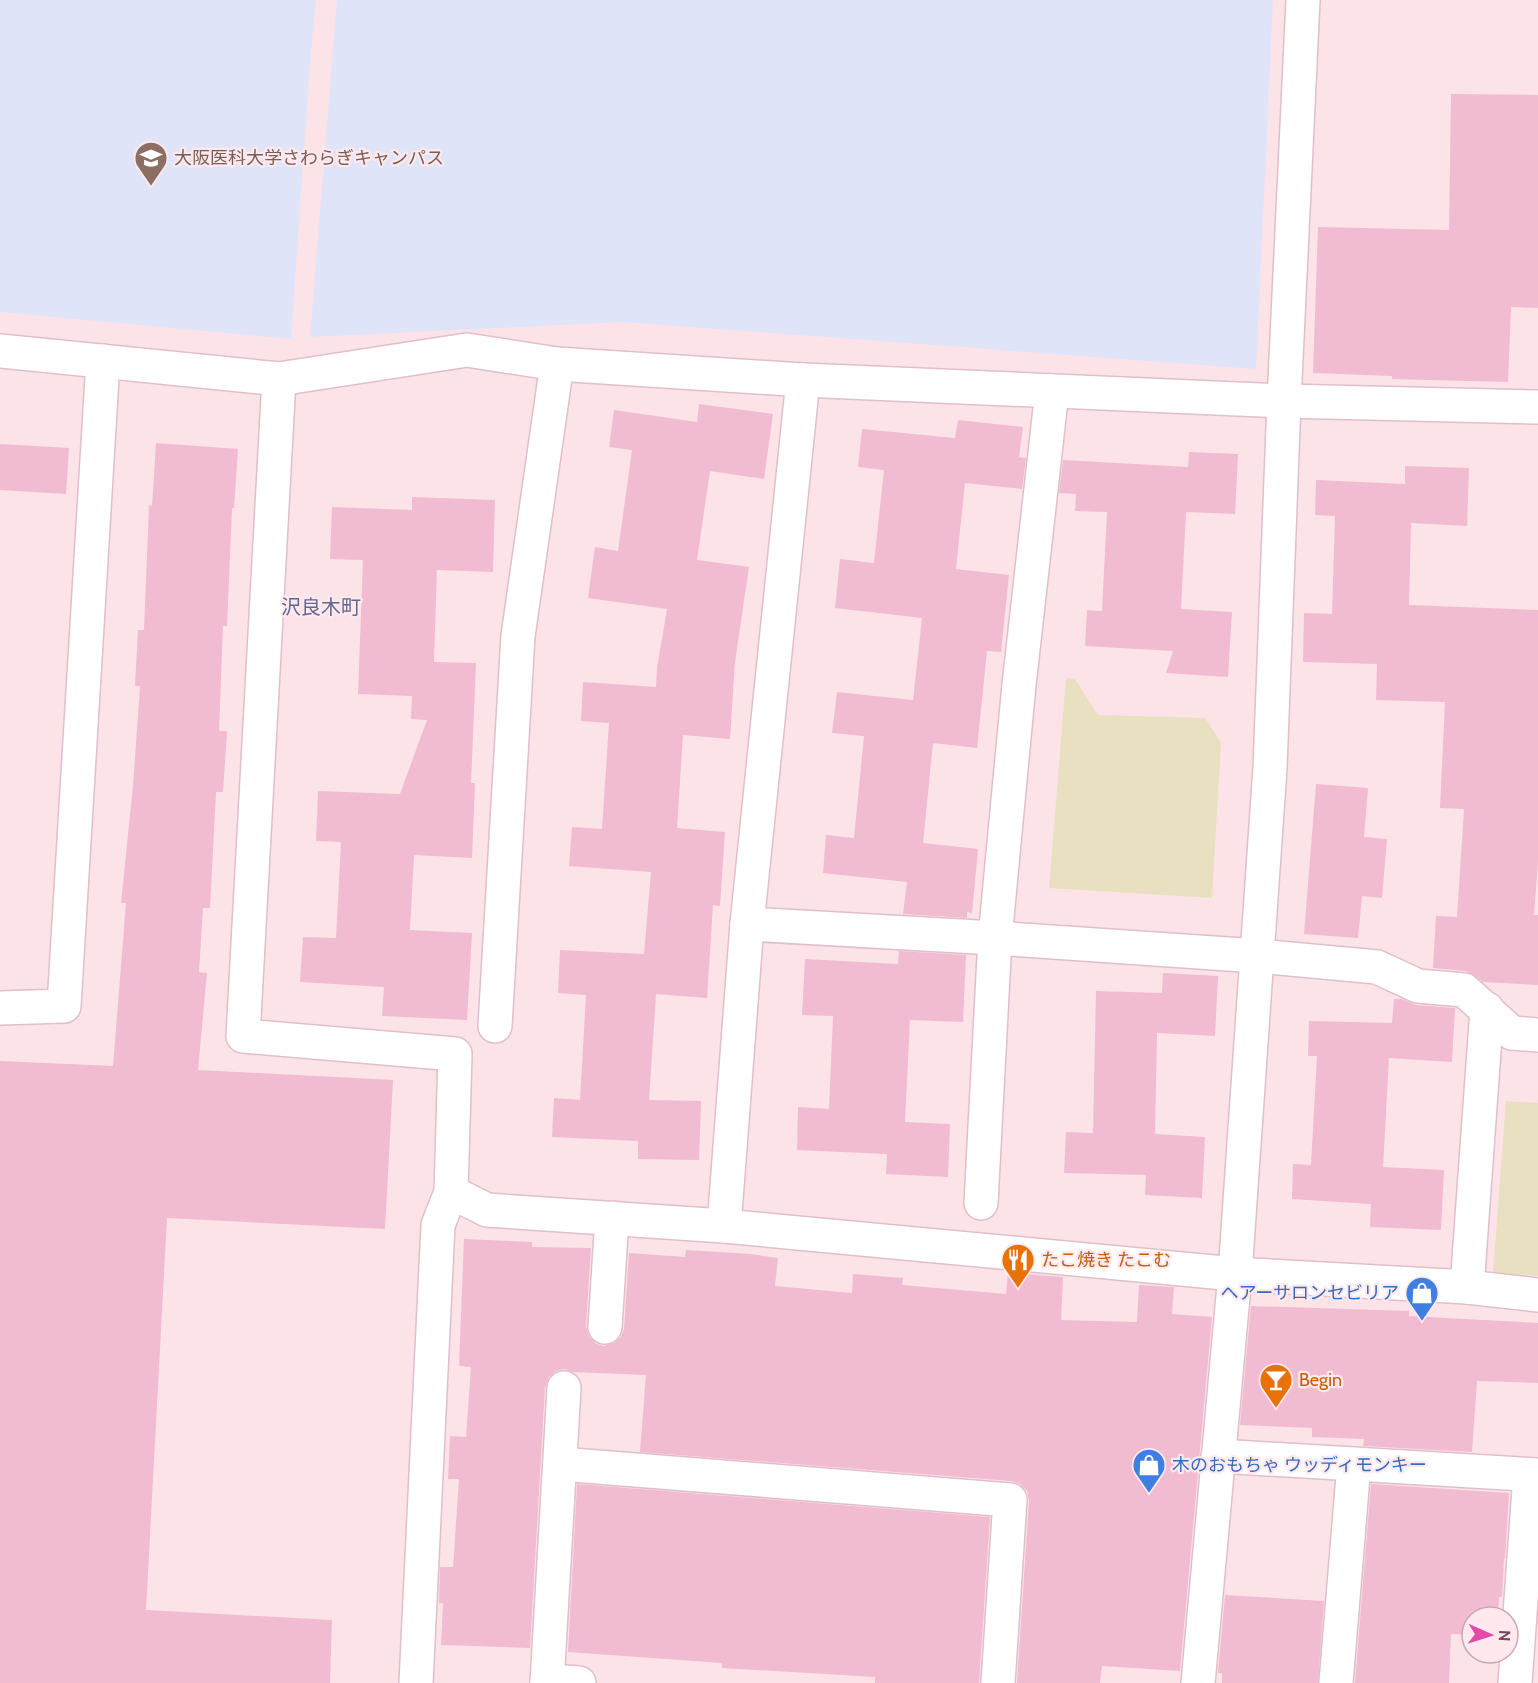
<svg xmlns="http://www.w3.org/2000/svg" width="1538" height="1683" font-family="Cabin,'Noto Sans JP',sans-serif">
  <rect width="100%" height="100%" fill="#fce3e8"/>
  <!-- education -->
  <g fill="#e0e4f8">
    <path d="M 0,0 L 316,0 L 310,62 L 291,339 L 0,312 Z"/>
    <path d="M 337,0 L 1273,0 L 1256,369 L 624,322 L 310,337 Z"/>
  </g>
  <!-- green -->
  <g fill="#e9e0c2">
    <path d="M 1066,678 L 1075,679 L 1098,715 L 1205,718 L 1221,742 L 1212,898 L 1049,888 Z"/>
    <path d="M 1506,1101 L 1538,1103 L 1538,1276 L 1493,1273 Z"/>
  </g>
  <!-- building -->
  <g fill="#f1bbd2">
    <path d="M 1451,94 L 1538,95 L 1538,308 L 1511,307 L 1508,382 L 1392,379 L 1392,376 L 1313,373 L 1318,227 L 1449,230 Z"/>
    <path d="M 699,404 L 773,414 L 764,479 L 710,471 L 697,560 L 749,567 L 735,662 L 730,739 L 683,735 L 677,828 L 725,832 L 720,906 L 713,905 L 707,998 L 656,994 L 649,1100 L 701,1101 L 699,1160 L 638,1159 L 638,1141 L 552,1137 L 554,1098 L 580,1100 L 586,995 L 558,993 L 560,950 L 644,954 L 651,872 L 569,866 L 572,827 L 602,829 L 609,723 L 581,721 L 583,682 L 656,687 L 657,668 L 667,609 L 588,598 L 595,547 L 618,551 L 632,450 L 609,447 L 614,410 L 697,422 Z"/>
    <path d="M 958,420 L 1023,427 L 1019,457 L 1026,458 L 1022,489 L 965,483 L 956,569 L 1009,575 L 1001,652 L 987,651 L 977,748 L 933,743 L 923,843 L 978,849 L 972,913 L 967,912 L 967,918 L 903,914 L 907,882 L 823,873 L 826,835 L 854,838 L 864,736 L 832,733 L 837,692 L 913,700 L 922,618 L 835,608 L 840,559 L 874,563 L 884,470 L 858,467 L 862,429 L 955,438 Z"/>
    <path d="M 156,443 L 238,449 L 234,508 L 232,508 L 227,626 L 223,626 L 219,731 L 227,731 L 223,792 L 216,792 L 210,908 L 203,908 L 199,972 L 207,973 L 198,1070 L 393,1080 L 385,1229 L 167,1218 L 146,1610 L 332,1620 L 330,1683 L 0,1683 L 0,1061 L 113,1066 L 126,903 L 121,903 L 133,786 L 140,686 L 135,686 L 138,630 L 144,630 L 149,505 L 152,506 Z"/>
    <path d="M 0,444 L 69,448 L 66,494 L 0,490 Z"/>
    <path d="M 1189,452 L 1238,454 L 1235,514 L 1186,512 L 1181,609 L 1232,612 L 1228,677 L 1166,673 L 1173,651 L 1085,646 L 1087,610 L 1102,611 L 1107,512 L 1075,511 L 1076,494 L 1059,493 L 1063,460 L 1188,467 Z"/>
    <path d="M 1405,466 L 1469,468 L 1467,526 L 1411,523 L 1409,605 L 1538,610 L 1538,862 L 1534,915 L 1538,915 L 1538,985 L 1483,982 L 1466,971 L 1433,968 L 1436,916 L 1457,917 L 1464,809 L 1440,808 L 1445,702 L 1376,700 L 1377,664 L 1303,662 L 1304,613 L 1332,614 L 1335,516 L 1315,515 L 1316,480 L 1405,484 Z"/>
    <path d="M 412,497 L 495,500 L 493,572 L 437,570 L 434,662 L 476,663 L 471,783 L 475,783 L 472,858 L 414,855 L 410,930 L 472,933 L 467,1020 L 382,1016 L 384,987 L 300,982 L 303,937 L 336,938 L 341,842 L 316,841 L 318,791 L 400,794 L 427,720 L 411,719 L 412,696 L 358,694 L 363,560 L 330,559 L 332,507 L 412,510 Z"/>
    <path d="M 1316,784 L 1368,788 L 1364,837 L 1387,839 L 1382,898 L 1362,896 L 1358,938 L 1304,934 Z"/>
    <path d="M 899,951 L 966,955 L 963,1022 L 910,1020 L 905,1122 L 950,1124 L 948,1177 L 886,1174 L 887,1154 L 797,1150 L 798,1107 L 829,1109 L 833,1016 L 802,1015 L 805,959 L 898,964 Z"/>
    <path d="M 1163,973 L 1218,976 L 1215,1036 L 1157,1033 L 1155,1134 L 1205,1137 L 1202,1198 L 1145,1195 L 1146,1175 L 1064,1173 L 1066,1132 L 1093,1133 L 1096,991 L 1162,993 Z"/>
    <path d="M 1394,999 L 1402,999 L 1416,1005 L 1455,1008 L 1452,1062 L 1389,1058 L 1383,1167 L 1444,1170 L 1441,1230 L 1370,1227 L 1371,1204 L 1292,1199 L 1293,1164 L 1311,1165 L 1317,1056 L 1308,1056 L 1309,1021 L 1392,1023 Z"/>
    <path d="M 464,1239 L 532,1242 L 532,1247 L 591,1248 L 586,1326 L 589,1336 L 595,1343 L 603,1346 L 614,1343 L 621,1337 L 624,1329 L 629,1253 L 685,1257 L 686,1250 L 751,1254 L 778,1258 L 775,1286 L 852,1293 L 853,1274 L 903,1278 L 902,1285 L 1006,1294 L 1008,1273 L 1063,1277 L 1061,1320 L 1137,1322 L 1139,1285 L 1174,1287 L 1172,1314 L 1212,1317 L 1180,1671 L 1102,1666 L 1100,1683 L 1017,1683 L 1029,1501 L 1027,1491 L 1020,1484 L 1011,1481 L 640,1452 L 646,1375 L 573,1372 L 564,1369 L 556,1371 L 549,1377 L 545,1387 L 530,1648 L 441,1645 L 443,1603 L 439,1603 L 440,1567 L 453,1567 L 459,1479 L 448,1479 L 450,1436 L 466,1437 L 471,1367 L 459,1366 Z"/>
    <path d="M 1251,1306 L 1409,1311 L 1409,1316 L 1538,1323 L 1538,1383 L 1477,1381 L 1472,1452 L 1363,1446 L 1364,1439 L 1312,1437 L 1312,1428 L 1240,1425 Z"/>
    <path d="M 577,1484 L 990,1517 L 979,1683 L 875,1683 L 875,1677 L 722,1668 L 722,1663 L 568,1652 Z"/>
    <path d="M 1371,1484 L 1509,1493 L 1505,1559 L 1504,1559 L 1502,1597 L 1499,1597 L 1498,1617 L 1472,1617 L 1472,1635 L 1451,1634 L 1449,1683 L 1355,1683 Z"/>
    <path d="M 1225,1595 L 1324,1601 L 1318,1683 L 1222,1683 L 1222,1673 L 1218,1673 Z"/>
  </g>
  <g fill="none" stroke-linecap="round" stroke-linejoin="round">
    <!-- minor casing -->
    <g stroke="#e0bfcb" stroke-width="36">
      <g id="minor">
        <path d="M 0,351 L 279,379 L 467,350 L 557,364 L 803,380 L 1284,401 L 1538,407"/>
        <path d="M 279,379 L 243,1036 L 455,1054 L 451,1192 L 438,1225 L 416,1683"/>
        <path d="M 747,924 L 995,938 L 1257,956 L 1377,967 L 1418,986 L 1464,990 L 1512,1033 L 1538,1035"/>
        <path d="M 0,1008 L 64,1006 L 103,361"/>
        <path d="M 495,1026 L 518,636 L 557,364"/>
        <path d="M 451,1192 L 487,1210 L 724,1226 L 1235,1274 L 1467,1287 L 1538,1295"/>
        <path d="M 981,1203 L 995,938 L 1019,685 L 1052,391"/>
        <path d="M 724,1226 L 747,924 L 803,380"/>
        <path d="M 1467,1287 L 1487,1009"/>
        <path d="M 605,1327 L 612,1218"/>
        <path d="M 1218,1456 L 1538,1475"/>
        <path d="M 560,1464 L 1010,1500 L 998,1683"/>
        <path d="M 547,1681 L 579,1683"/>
        <path d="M 547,1683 L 564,1388"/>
        <path d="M 1198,1683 L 1235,1274 L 1270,768 L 1284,401 L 1303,0"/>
        <path d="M 1336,1683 L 1354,1464"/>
        <path d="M 1515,1683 L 1530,1475"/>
      </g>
    </g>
    <!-- minor -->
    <use href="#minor" stroke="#fff" stroke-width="33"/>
  </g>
  <!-- icons -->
  <defs>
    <g id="university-pin" transform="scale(1.725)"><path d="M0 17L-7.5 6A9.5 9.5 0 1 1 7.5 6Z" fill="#8d6e63" stroke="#ffe9ee"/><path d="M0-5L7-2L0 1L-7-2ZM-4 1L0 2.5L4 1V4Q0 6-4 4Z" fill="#fff"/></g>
    <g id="restaurant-pin" transform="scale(1.725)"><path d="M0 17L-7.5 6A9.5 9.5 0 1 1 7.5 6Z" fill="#e8710a" stroke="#ffe9ee"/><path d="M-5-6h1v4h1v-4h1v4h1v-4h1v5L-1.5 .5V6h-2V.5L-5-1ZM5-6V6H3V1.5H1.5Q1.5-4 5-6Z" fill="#fff"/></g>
    <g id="shop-pin" transform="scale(1.725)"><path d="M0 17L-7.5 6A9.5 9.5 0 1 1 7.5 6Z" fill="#3f7fe0" stroke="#ffe9ee"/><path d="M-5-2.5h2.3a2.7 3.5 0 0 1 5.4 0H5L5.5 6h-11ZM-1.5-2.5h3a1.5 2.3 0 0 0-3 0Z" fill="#fff"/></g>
    <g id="bar-pin" transform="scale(1.725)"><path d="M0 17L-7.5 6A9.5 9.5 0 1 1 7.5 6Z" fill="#e8710a" stroke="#ffe9ee"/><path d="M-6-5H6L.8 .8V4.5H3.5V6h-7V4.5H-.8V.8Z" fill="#fff"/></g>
  </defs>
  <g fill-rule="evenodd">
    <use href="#university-pin" x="151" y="158"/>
    <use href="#restaurant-pin" x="1018" y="1260"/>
    <use href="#shop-pin" x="1422" y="1293"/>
    <use href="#bar-pin" x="1276" y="1380"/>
    <use href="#shop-pin" x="1149" y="1465"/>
  </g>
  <g text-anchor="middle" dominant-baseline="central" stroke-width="4.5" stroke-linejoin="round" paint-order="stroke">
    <!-- education labels -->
    <g font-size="18" fill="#785e54" stroke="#ffe9ee" text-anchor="start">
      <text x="174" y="158">大阪医科大学さわらぎキャンパス</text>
    </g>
    <!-- food labels -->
    <g font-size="18" fill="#c56008" stroke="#ffe9ee" text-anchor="start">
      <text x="1041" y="1260">たこ焼き たこむ</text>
      <text x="1299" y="1380">Begin</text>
    </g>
    <!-- shop labels -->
    <g font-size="18" fill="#366cbe" stroke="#ffe9ee" text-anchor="end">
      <text x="1399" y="1293">ヘアーサロンセビリア</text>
      <text x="1172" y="1465" text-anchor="start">木のおもちゃ ウッディモンキー</text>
    </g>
    <!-- neighbourhood labels -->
    <g font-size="20" fill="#616890" stroke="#ffe9ee">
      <text x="321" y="607">沢良木町</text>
    </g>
  </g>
  <!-- north arrow -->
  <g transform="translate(1490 1635) rotate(93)"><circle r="28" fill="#ffe9ee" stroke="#c7a9b4" stroke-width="1.5"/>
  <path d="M0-4.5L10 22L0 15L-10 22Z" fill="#e548a7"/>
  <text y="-9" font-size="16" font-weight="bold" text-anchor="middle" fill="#74495d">N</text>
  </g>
</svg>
